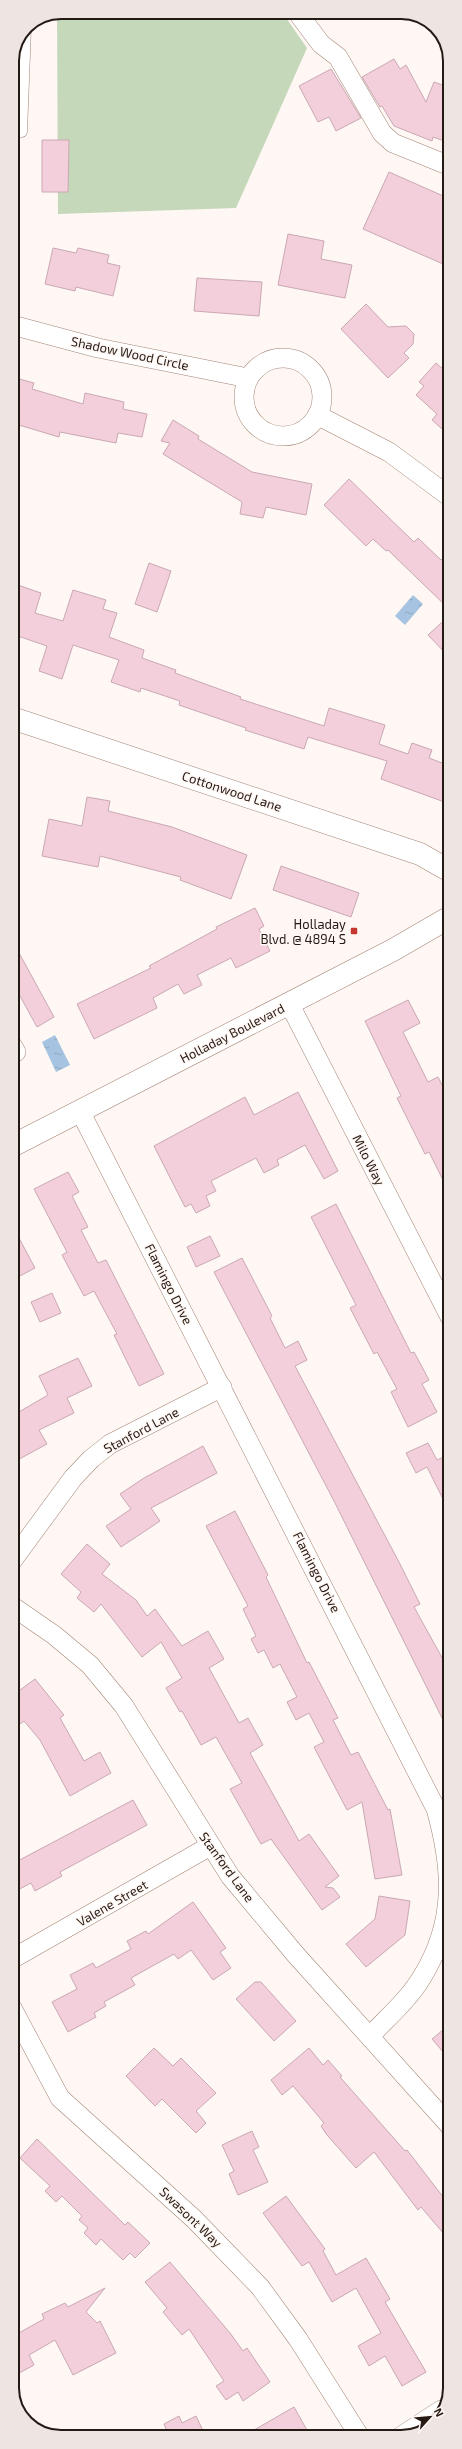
<svg xmlns="http://www.w3.org/2000/svg" width="462" height="2449" font-family="'Exo 2',sans-serif">
  <defs>
    <pattern id="water-ripples" width="26" height="14" patternUnits="userSpaceOnUse"><rect width="26" height="14" fill="#a6c4e1"/><path d="M2 4q2-2 4 0t4 0M15 11q2-2 4 0t4 0" fill="none" stroke="#8fa8c0"/></pattern>
  </defs>
  <rect width="100%" height="100%" fill="#fef7f3"/>
  <!-- pitch -->
  <path fill="#c5d8ba" d="M 61,12 L 282,12 L 307,48 L 236,208 L 58,214 L 57,14 Z"/>
  <!-- water -->
  <g fill="url(#water-ripples)">
    <path d="M 413,595 L 423,604 L 405,625 L 395,616 Z"/>
    <path d="M 55,1035 L 70,1065 L 56,1072 L 42,1042 Z"/>
  </g>
  <!-- building -->
  <g fill="#f2cfdb" stroke="#caa8b4">
    <path d="M 394,59 L 400,69 L 406,65 L 426,102 L 434,82 L 450,88 L 450,143 L 433,137 L 432,141 L 394,126 L 382,106 L 380,107 L 362,77 Z"/>
    <path d="M 331,69 L 361,118 L 336,131 L 329,117 L 318,122 L 299,86 Z"/>
    <path d="M 42,140 L 69,140 L 68,192 L 42,192 Z"/>
    <path d="M 389,172 L 450,199 L 450,267 L 363,229 Z"/>
    <path d="M 288,234 L 324,241 L 321,259 L 352,265 L 345,298 L 278,285 Z"/>
    <path d="M 53,248 L 76,253 L 78,248 L 109,255 L 107,263 L 120,266 L 113,296 L 76,287 L 75,291 L 45,284 Z"/>
    <path d="M 197,278 L 262,282 L 259,316 L 194,311 Z"/>
    <path d="M 366,304 L 388,327 L 406,326 L 414,334 L 413,344 L 404,353 L 409,358 L 388,378 L 341,329 Z"/>
    <path d="M 436,363 L 450,375 L 450,436 L 432,420 L 437,414 L 416,395 L 424,386 L 419,382 Z"/>
    <path d="M 12,377 L 34,383 L 32,389 L 83,404 L 85,393 L 124,402 L 123,409 L 147,414 L 142,437 L 118,433 L 116,443 L 60,432 L 59,437 L 12,423 Z"/>
    <path d="M 173,420 L 199,436 L 198,439 L 252,472 L 312,484 L 306,515 L 266,507 L 263,518 L 240,514 L 242,502 L 163,454 L 170,443 L 161,441 Z"/>
    <path d="M 349,479 L 414,542 L 418,538 L 441,560 L 450,551 L 450,610 L 388,550 L 386,551 L 373,539 L 366,546 L 324,505 Z"/>
    <path d="M 149,563 L 171,571 L 157,612 L 135,604 Z"/>
    <path d="M 12,583 L 41,593 L 35,613 L 63,621 L 73,590 L 106,600 L 103,609 L 117,613 L 109,637 L 144,650 L 142,658 L 176,670 L 175,673 L 241,697 L 240,699 L 324,726 L 329,708 L 385,725 L 379,744 L 408,754 L 412,743 L 432,750 L 429,758 L 450,766 L 450,804 L 381,779 L 387,761 L 308,737 L 304,749 L 245,730 L 246,728 L 179,705 L 180,701 L 141,688 L 140,692 L 111,682 L 119,660 L 73,645 L 62,679 L 39,671 L 47,646 L 12,634 Z"/>
    <path d="M 450,615 L 450,658 L 428,635 Z"/>
    <path d="M 87,797 L 110,801 L 108,811 L 172,827 L 247,855 L 231,899 L 180,880 L 181,877 L 100,856 L 98,867 L 42,856 L 49,819 L 82,826 Z"/>
    <path d="M 281,866 L 359,893 L 351,917 L 273,890 Z"/>
    <path d="M 255,908 L 264,926 L 259,929 L 270,951 L 236,968 L 231,958 L 197,975 L 202,985 L 184,994 L 178,984 L 153,998 L 157,1008 L 94,1039 L 77,1004 L 151,968 L 149,966 L 217,929 L 216,927 Z"/>
    <path d="M 12,940 L 54,1017 L 37,1027 L 20,996 L 12,1001 Z"/>
    <path d="M 408,1000 L 420,1023 L 403,1032 L 428,1082 L 438,1077 L 450,1101 L 450,1194 L 429,1152 L 425,1154 L 397,1098 L 401,1096 L 365,1021 Z"/>
    <path d="M 298,1092 L 338,1171 L 324,1179 L 305,1145 L 277,1160 L 279,1165 L 264,1173 L 256,1158 L 211,1181 L 216,1191 L 206,1196 L 210,1206 L 196,1213 L 191,1204 L 185,1207 L 154,1146 L 245,1097 L 254,1115 Z"/>
    <path d="M 68,1172 L 79,1192 L 72,1196 L 88,1227 L 81,1230 L 98,1263 L 106,1260 L 164,1374 L 139,1386 L 114,1335 L 117,1334 L 94,1291 L 84,1296 L 62,1255 L 67,1252 L 34,1189 Z"/>
    <path d="M 336,1204 L 411,1353 L 414,1352 L 429,1380 L 422,1384 L 437,1412 L 408,1427 L 391,1392 L 397,1389 L 377,1352 L 374,1354 L 350,1308 L 356,1305 L 311,1217 Z"/>
    <path d="M 12,1225 L 35,1268 L 18,1277 L 12,1266 Z"/>
    <path d="M 210,1236 L 220,1256 L 196,1267 L 187,1247 Z"/>
    <path d="M 242,1258 L 272,1316 L 270,1318 L 285,1348 L 298,1341 L 307,1360 L 295,1366 L 400,1564 L 420,1604 L 414,1607 L 450,1672 L 450,1734 L 334,1501 L 214,1272 Z"/>
    <path d="M 52,1293 L 61,1313 L 40,1322 L 31,1302 Z"/>
    <path d="M 78,1358 L 92,1386 L 67,1398 L 74,1413 L 39,1430 L 47,1444 L 12,1463 L 12,1416 L 48,1395 L 39,1376 Z"/>
    <path d="M 428,1443 L 437,1460 L 450,1454 L 450,1513 L 427,1467 L 416,1473 L 406,1453 Z"/>
    <path d="M 203,1446 L 217,1473 L 151,1508 L 160,1521 L 121,1547 L 106,1526 L 131,1509 L 120,1494 L 144,1478 Z"/>
    <path d="M 235,1511 L 268,1575 L 266,1577 L 307,1663 L 309,1662 L 338,1718 L 333,1720 L 351,1755 L 358,1752 L 388,1810 L 390,1809 L 402,1875 L 375,1879 L 362,1802 L 347,1810 L 314,1747 L 324,1742 L 309,1713 L 296,1720 L 287,1702 L 297,1697 L 280,1664 L 273,1668 L 264,1650 L 258,1653 L 251,1639 L 256,1636 L 243,1609 L 248,1606 L 206,1526 Z"/>
    <path d="M 87,1544 L 110,1564 L 102,1574 L 136,1600 L 147,1616 L 155,1609 L 182,1646 L 208,1631 L 224,1659 L 209,1668 L 239,1723 L 248,1718 L 263,1745 L 250,1753 L 299,1841 L 309,1834 L 339,1876 L 325,1887 L 333,1888 L 340,1897 L 322,1910 L 271,1839 L 261,1844 L 230,1789 L 242,1783 L 216,1737 L 201,1745 L 182,1711 L 180,1712 L 166,1688 L 182,1678 L 161,1642 L 142,1657 L 101,1604 L 94,1612 L 77,1598 L 81,1592 L 61,1574 Z"/>
    <path d="M 35,1679 L 64,1715 L 60,1718 L 84,1761 L 100,1752 L 111,1773 L 70,1796 L 40,1740 L 24,1721 L 12,1730 L 12,1696 Z"/>
    <path d="M 133,1800 L 147,1825 L 60,1872 L 62,1876 L 35,1891 L 31,1883 L 12,1893 L 12,1864 Z"/>
    <path d="M 379,1896 L 410,1901 L 405,1935 L 366,1967 L 346,1944 L 375,1919 Z"/>
    <path d="M 193,1902 L 226,1948 L 220,1952 L 231,1968 L 213,1980 L 191,1950 L 178,1959 L 174,1954 L 131,1978 L 135,1985 L 104,2002 L 106,2006 L 94,2013 L 96,2017 L 68,2032 L 52,2002 L 77,1989 L 70,1975 L 93,1963 L 96,1968 L 131,1949 L 127,1941 L 146,1931 L 148,1934 Z"/>
    <path d="M 255,1982 L 261,1982 L 296,2021 L 274,2041 L 236,1999 Z"/>
    <path d="M 450,2024 L 450,2060 L 432,2039 Z"/>
    <path d="M 154,2048 L 173,2066 L 181,2058 L 216,2093 L 196,2111 L 206,2123 L 196,2133 L 162,2099 L 155,2106 L 126,2076 Z"/>
    <path d="M 309,2048 L 323,2065 L 328,2060 L 342,2076 L 340,2077 L 405,2151 L 407,2150 L 450,2206 L 450,2241 L 421,2207 L 418,2210 L 374,2152 L 356,2168 L 327,2135 L 321,2126 L 324,2123 L 293,2086 L 282,2095 L 271,2080 Z"/>
    <path d="M 252,2131 L 259,2147 L 253,2150 L 268,2182 L 238,2195 L 229,2174 L 234,2171 L 222,2145 Z"/>
    <path d="M 37,2139 L 125,2225 L 128,2222 L 150,2243 L 135,2258 L 130,2253 L 123,2260 L 101,2239 L 96,2245 L 84,2233 L 88,2228 L 79,2220 L 82,2216 L 62,2196 L 56,2202 L 45,2191 L 50,2186 L 20,2158 Z"/>
    <path d="M 286,2196 L 325,2249 L 323,2251 L 336,2275 L 366,2258 L 390,2299 L 385,2302 L 426,2372 L 402,2386 L 385,2356 L 369,2366 L 358,2346 L 381,2333 L 356,2288 L 332,2302 L 309,2262 L 302,2266 L 263,2213 Z"/>
    <path d="M 170,2262 L 230,2333 L 243,2351 L 247,2348 L 270,2382 L 243,2401 L 238,2392 L 226,2400 L 216,2386 L 224,2381 L 189,2329 L 182,2335 L 163,2312 L 167,2308 L 145,2282 Z"/>
    <path d="M 105,2288 L 86,2312 L 97,2323 L 100,2321 L 116,2353 L 73,2375 L 55,2340 L 29,2355 L 34,2365 L 12,2377 L 12,2325 L 17,2334 L 44,2319 L 42,2314 L 65,2303 L 68,2307 Z"/>
    <path d="M 294,2407 L 308,2432 L 299,2437 L 242,2437 Z"/>
    <path d="M 179,2416 L 182,2423 L 196,2416 L 206,2437 L 155,2437 L 167,2431 L 164,2424 Z"/>
  </g>
  <g fill="none" stroke-linecap="round" stroke-linejoin="round">
    <!-- lane casing -->
    <g stroke="#a38576" stroke-width="11">
      <path id="lane" d="M 12,132 L 22,132 L 26,27"/>
    </g>
    <!-- street casing -->
    <g stroke="#a38576" stroke-width="20">
      <g id="street">
        <path d="M 297,12 L 321,44 L 338,57 L 382,133 L 393,143 L 450,166"/>
        <path d="M 12,325 L 98,348 L 248,378"/>
        <circle cx="283" cy="397" r="39"/>
        <path d="M 317,415 L 389,452 L 450,497"/>
        <path d="M 289,1003 L 450,1317"/>
        <path d="M 12,1045 L 16,1052"/>
        <path d="M 80,1111 L 436,1809 C 453,1869 456,1922 422,1977 C 409,1999 388,2017 370,2036"/>
        <path d="M 12,1561 L 73,1478 L 91,1459 L 110,1444 L 222,1387"/>
        <path d="M 12,1606 L 54,1635 L 90,1665 L 124,1706 L 230,1876 L 296,1955 L 450,2126"/>
        <path d="M 12,1959 L 210,1846"/>
        <path d="M 12,2008 L 60,2098 L 194,2219 L 260,2287 L 298,2339 L 360,2437"/>
        <path d="M 400,2437 L 441,2410"/>
      </g>
    </g>
    <!-- secondary casing -->
    <g stroke="#a38576" stroke-width="23">
      <g id="secondary">
        <path d="M 12,718 L 420,854 L 450,871"/>
        <path d="M 12,1146 L 393,950 L 450,917"/>
      </g>
    </g>
    <!-- lane -->
    <use href="#lane" stroke="#fff" stroke-width="10"/>
    <!-- street -->
    <use href="#street" stroke="#fff" stroke-width="19"/>
    <!-- secondary -->
    <use href="#secondary" stroke="#fff" stroke-width="22"/>
  </g>
  <!-- markers -->
  <rect fill="#c5372f" stroke="#fef7f3" stroke-width="1.5" x="350" y="927" width="8" height="8" rx="2"/>
  <g text-anchor="middle" dominant-baseline="central" stroke-width="3" stroke-linejoin="round" paint-order="stroke">
    <!-- street labels -->
    <g font-size="13" fill="#251913" stroke="#fef7f3">
      <text transform="translate(130 353) rotate(12)">Shadow Wood Circle</text>
      <text transform="translate(232 791) rotate(18)">Cottonwood Lane</text>
      <text transform="translate(232 1033) rotate(-27)">Holladay Boulevard</text>
      <text transform="translate(369 1160) rotate(63)">Milo Way</text>
      <text transform="translate(169 1284) rotate(63)">Flamingo Drive</text>
      <text transform="translate(141 1430) rotate(-28)">Stanford Lane</text>
      <text transform="translate(317 1572) rotate(63)">Flamingo Drive</text>
      <text transform="translate(227 1867) rotate(54)">Stanford Lane</text>
      <text transform="translate(112 1903) rotate(-30)">Valene Street</text>
      <text transform="translate(191 2217) rotate(44)">Swasont Way</text>
    </g>
    <!-- poi labels -->
    <g font-size="13" fill="#251913" stroke="#fef7f3" text-anchor="end">
      <text x="346" y="924">Holladay<tspan x="346" dy="15">Blvd. @ 4894 S</tspan></text>
    </g>
  </g>
  <!-- crop -->
  <path d="M0 0H462V2449H0ZM61 19H401A42 42 0 0 1 443 61V2388A42 42 0 0 1 401 2430H61A42 42 0 0 1 19 2388V61A42 42 0 0 1 61 19Z" fill="#ede5e1" fill-rule="evenodd"/>
  <path fill="none" stroke="#251913" stroke-width="2" d="M61 19H401A42 42 0 0 1 443 61V2388A42 42 0 0 1 401 2430H61A42 42 0 0 1 19 2388V61A42 42 0 0 1 61 19Z"/>
  <!-- north arrow -->
  <g transform="translate(430 2417) rotate(63)" stroke="#fef7f3" stroke-width="3" paint-order="stroke">
  <path d="M0-3L7 15L0 10L-7 15Z" fill="#251913"/>
  <text y="-6" font-size="11" font-weight="bold" text-anchor="middle" fill="#251913">N</text>
  </g>
</svg>
